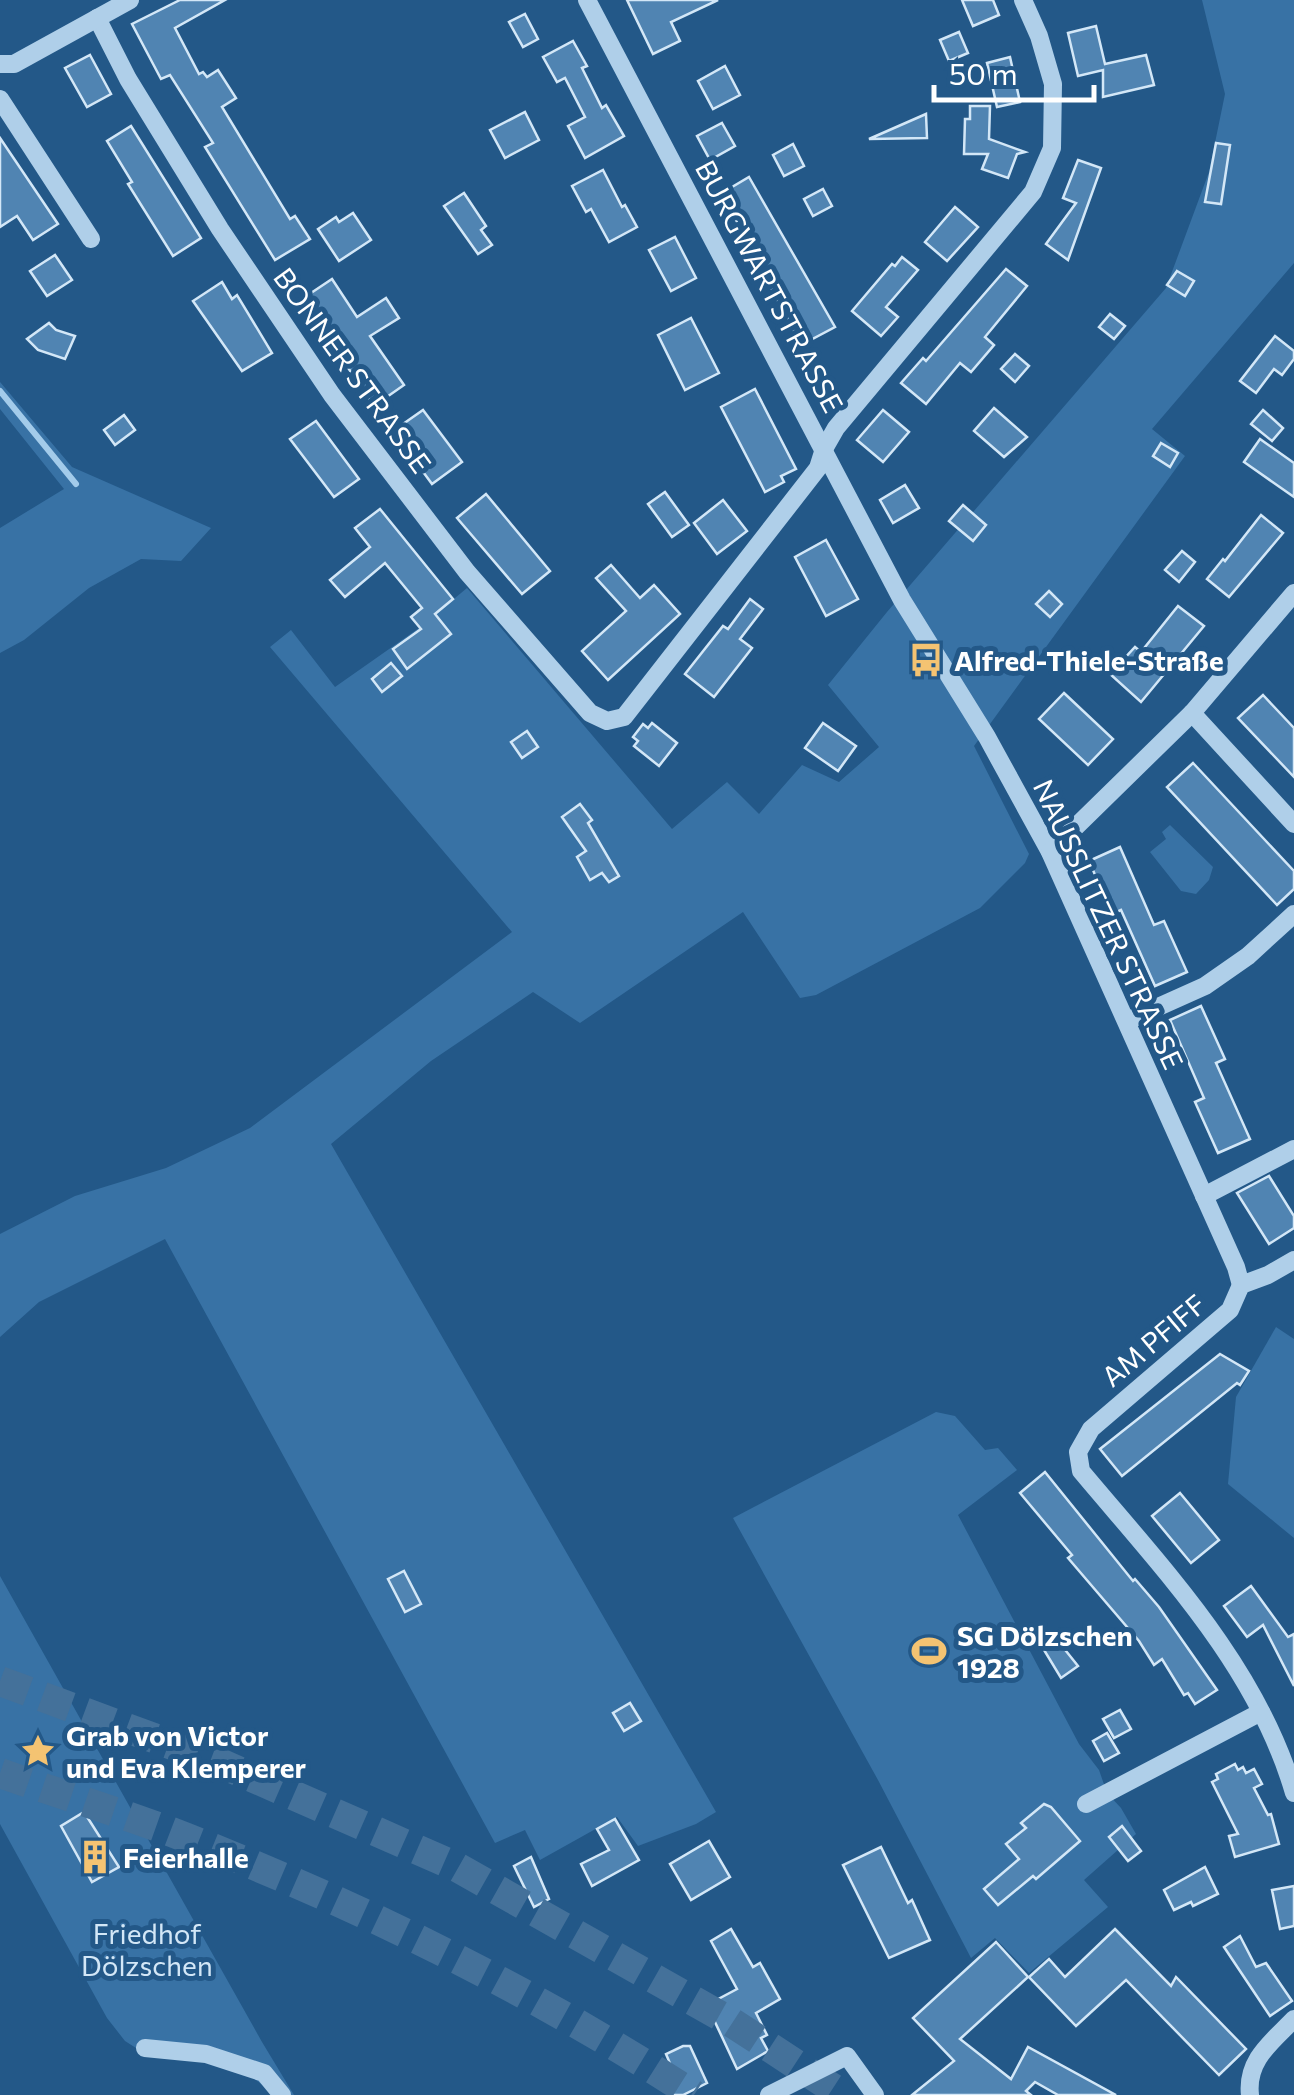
<svg xmlns="http://www.w3.org/2000/svg" width="1294" height="2095" font-family="Commissioner,sans-serif">
  <rect width="100%" height="100%" fill="#235888"/>
  <!-- green -->
  <g fill="#3872a5">
    <path d="M 1202,0 L 1294,0 L 1294,263 L 1152,429 L 1185,456 L 974,746 L 1029,854 L 1025,863 L 980,908 L 816,995 L 800,998 L 743,912 L 580,1023 L 533,992 L 431,1061 L 331,1144 L 716,1812 L 696,1824 L 638,1846 L 617,1817 L 540,1860 L 525,1830 L 495,1843 L 165,1239 L 39,1302 L 0,1337 L 0,1234 L 75,1196 L 166,1168 L 250,1128 L 512,932 L 270,647 L 291,630 L 335,687 L 419,628 L 467,588 L 672,829 L 727,782 L 759,814 L 802,765 L 839,782 L 879,747 L 828,685 L 887,612 L 1166,288 L 1209,172 L 1225,94 Z"/>
    <path d="M 0,382 L 72,467 L 211,528 L 181,561 L 141,559 L 89,588 L 24,640 L 0,653 L 0,528 L 64,489 L 0,409 Z"/>
    <path d="M 1170,825 L 1213,867 L 1209,880 L 1196,894 L 1181,891 L 1150,852 L 1166,839 L 1162,832 Z"/>
    <path d="M 1276,1327 L 1294,1339 L 1294,1538 L 1228,1484 L 1236,1397 Z"/>
    <path d="M 936,1412 L 955,1416 L 985,1450 L 998,1448 L 1017,1470 L 958,1515 L 1079,1744 L 1099,1770 L 1107,1793 L 1121,1808 L 1136,1834 L 1084,1880 L 1108,1907 L 1029,1973 L 995,1938 L 971,1958 L 878,1780 L 733,1518 Z"/>
    <path d="M 0,1576 L 262,2042 L 294,2095 L 275,2095 L 243,2070 L 189,2059 L 147,2055 L 125,2041 L 107,2018 L 0,1824 Z"/>
  </g>
  <g fill="none" stroke-linecap="round" stroke-linejoin="round">
    <!-- stream -->
    <path stroke="#a3cbea" stroke-width="6" d="M 0,391 L 76,484"/>
  </g>
  <!-- building -->
  <g fill="#5084b2" stroke="#d3e7f7" stroke-width="2.5">
    <path d="M 180,0 L 225,0 L 175,28 L 199,74 L 203,72 L 207,77 L 218,70 L 236,98 L 222,107 L 290,219 L 295,216 L 310,239 L 275,260 L 205,147 L 213,143 L 170,75 L 161,79 L 132,24 Z"/>
    <path d="M 627,0 L 718,0 L 671,22 L 680,41 L 653,54 Z"/>
    <path d="M 962,0 L 993,0 L 999,15 L 973,26 Z"/>
    <path d="M 525,14 L 538,39 L 523,47 L 509,22 Z"/>
    <path d="M 1096,26 L 1105,64 L 1146,55 L 1154,85 L 1103,97 L 1103,70 L 1078,76 L 1068,33 Z"/>
    <path d="M 959,32 L 968,53 L 949,61 L 940,40 Z"/>
    <path d="M 573,41 L 587,66 L 582,68 L 602,108 L 606,105 L 624,136 L 585,158 L 568,126 L 585,117 L 565,78 L 557,82 L 543,57 Z"/>
    <path d="M 90,55 L 111,94 L 87,107 L 65,68 Z"/>
    <path d="M 1010,57 L 1020,102 L 997,107 L 987,63 Z"/>
    <path d="M 725,66 L 740,95 L 713,109 L 698,81 Z"/>
    <path d="M 970,106 L 990,106 L 989,139 L 1025,152 L 1017,154 L 1008,178 L 982,169 L 988,154 L 964,154 L 965,119 L 970,119 Z"/>
    <path d="M 525,112 L 539,140 L 505,158 L 490,130 Z"/>
    <path d="M 926,114 L 927,138 L 869,139 Z"/>
    <path d="M 722,123 L 735,146 L 710,160 L 697,136 Z"/>
    <path d="M 131,126 L 201,238 L 173,256 L 128,184 L 132,182 L 107,141 Z"/>
    <path d="M 0,138 L 58,224 L 33,240 L 17,216 L 0,227 Z"/>
    <path d="M 1216,143 L 1230,145 L 1221,204 L 1205,202 Z"/>
    <path d="M 793,144 L 804,166 L 784,176 L 773,155 Z"/>
    <path d="M 1078,160 L 1101,168 L 1068,260 L 1046,244 L 1076,203 L 1063,198 Z"/>
    <path d="M 603,170 L 622,207 L 625,205 L 637,227 L 609,242 L 591,209 L 586,212 L 572,186 Z"/>
    <path d="M 749,177 L 835,327 L 801,345 L 722,193 Z"/>
    <path d="M 823,189 L 832,206 L 813,216 L 804,199 Z"/>
    <path d="M 464,193 L 486,226 L 481,230 L 492,245 L 478,254 L 444,206 Z"/>
    <path d="M 955,207 L 978,227 L 947,261 L 925,242 Z"/>
    <path d="M 353,213 L 371,240 L 339,261 L 318,229 L 336,217 L 339,222 Z"/>
    <path d="M 675,237 L 696,278 L 671,291 L 649,250 Z"/>
    <path d="M 55,255 L 72,280 L 47,296 L 30,271 Z"/>
    <path d="M 902,257 L 918,270 L 886,307 L 898,317 L 881,336 L 852,311 L 892,264 L 895,266 Z"/>
    <path d="M 1006,269 L 1027,286 L 985,337 L 994,345 L 971,372 L 960,363 L 926,404 L 901,383 L 923,358 L 926,361 Z"/>
    <path d="M 1177,271 L 1194,281 L 1185,296 L 1167,285 Z"/>
    <path d="M 332,279 L 357,317 L 386,298 L 399,318 L 370,336 L 404,385 L 374,406 L 304,303 L 311,299 L 308,295 Z"/>
    <path d="M 222,282 L 232,299 L 237,295 L 272,353 L 242,371 L 193,301 Z"/>
    <path d="M 1110,314 L 1125,326 L 1114,339 L 1099,327 Z"/>
    <path d="M 691,318 L 719,373 L 685,390 L 658,335 Z"/>
    <path d="M 49,323 L 56,330 L 75,336 L 65,359 L 38,350 L 27,339 Z"/>
    <path d="M 1275,336 L 1294,351 L 1294,359 L 1282,375 L 1274,369 L 1256,393 L 1240,381 Z"/>
    <path d="M 1015,354 L 1029,366 L 1015,382 L 1001,369 Z"/>
    <path d="M 755,389 L 796,469 L 781,476 L 784,482 L 765,492 L 721,407 Z"/>
    <path d="M 994,408 L 1027,437 L 1004,457 L 974,431 Z"/>
    <path d="M 423,410 L 462,462 L 432,484 L 393,431 Z"/>
    <path d="M 883,410 L 909,432 L 883,462 L 857,440 Z"/>
    <path d="M 1263,410 L 1283,428 L 1272,441 L 1251,424 Z"/>
    <path d="M 124,415 L 135,430 L 115,445 L 104,430 Z"/>
    <path d="M 316,421 L 359,479 L 334,497 L 290,439 Z"/>
    <path d="M 1260,439 L 1294,463 L 1294,497 L 1244,462 Z"/>
    <path d="M 1161,443 L 1178,453 L 1170,467 L 1153,456 Z"/>
    <path d="M 905,485 L 919,508 L 893,523 L 880,500 Z"/>
    <path d="M 665,492 L 689,525 L 672,537 L 648,504 Z"/>
    <path d="M 486,494 L 550,571 L 522,594 L 457,518 Z"/>
    <path d="M 723,500 L 747,531 L 717,554 L 694,523 Z"/>
    <path d="M 963,505 L 986,525 L 973,541 L 949,521 Z"/>
    <path d="M 380,509 L 453,599 L 435,614 L 451,634 L 407,669 L 393,649 L 421,629 L 411,617 L 422,608 L 385,563 L 345,597 L 330,580 L 370,547 L 355,528 Z"/>
    <path d="M 1261,515 L 1283,533 L 1229,597 L 1207,579 L 1223,559 L 1225,561 Z"/>
    <path d="M 826,540 L 858,599 L 826,616 L 795,557 Z"/>
    <path d="M 1182,551 L 1195,562 L 1179,582 L 1165,570 Z"/>
    <path d="M 611,565 L 640,598 L 654,585 L 680,614 L 608,680 L 582,651 L 626,611 L 596,578 Z"/>
    <path d="M 1049,591 L 1062,604 L 1050,617 L 1036,604 Z"/>
    <path d="M 750,599 L 763,609 L 740,639 L 752,648 L 714,697 L 685,674 L 723,626 L 728,629 Z"/>
    <path d="M 1178,606 L 1204,626 L 1141,702 L 1110,674 L 1135,647 L 1141,652 Z"/>
    <path d="M 391,663 L 402,676 L 382,692 L 372,679 Z"/>
    <path d="M 1064,693 L 1113,739 L 1088,765 L 1039,719 Z"/>
    <path d="M 1263,695 L 1294,728 L 1294,777 L 1238,718 Z"/>
    <path d="M 652,723 L 677,743 L 659,766 L 634,746 L 638,741 L 633,737 L 643,724 L 648,728 Z"/>
    <path d="M 823,723 L 856,746 L 838,771 L 805,748 Z"/>
    <path d="M 527,731 L 538,747 L 522,758 L 511,742 Z"/>
    <path d="M 1193,763 L 1294,871 L 1294,889 L 1277,905 L 1167,787 Z"/>
    <path d="M 580,804 L 592,820 L 588,823 L 619,876 L 609,882 L 602,873 L 590,880 L 577,857 L 586,851 L 562,817 Z"/>
    <path d="M 1120,847 L 1154,925 L 1164,921 L 1187,972 L 1155,986 L 1121,910 L 1112,914 L 1089,861 Z"/>
    <path d="M 1201,1006 L 1225,1059 L 1216,1063 L 1250,1139 L 1218,1153 L 1195,1102 L 1204,1098 L 1170,1020 Z"/>
    <path d="M 1269,1176 L 1294,1216 L 1294,1228 L 1269,1244 L 1237,1193 Z"/>
    <path d="M 1220,1354 L 1249,1371 L 1240,1385 L 1237,1383 L 1122,1476 L 1100,1449 Z"/>
    <path d="M 1045,1472 L 1133,1581 L 1135,1579 L 1159,1607 L 1217,1690 L 1195,1704 L 1188,1693 L 1184,1695 L 1162,1659 L 1154,1665 L 1139,1641 L 1068,1558 L 1072,1555 L 1020,1493 Z"/>
    <path d="M 1180,1493 L 1219,1540 L 1191,1563 L 1152,1516 Z"/>
    <path d="M 404,1571 L 421,1604 L 405,1612 L 388,1579 Z"/>
    <path d="M 1251,1586 L 1288,1637 L 1294,1634 L 1294,1686 L 1263,1625 L 1247,1637 L 1224,1606 Z"/>
    <path d="M 1050,1631 L 1078,1666 L 1061,1678 L 1038,1640 Z"/>
    <path d="M 630,1703 L 641,1721 L 624,1731 L 613,1713 Z"/>
    <path d="M 1120,1710 L 1131,1729 L 1114,1738 L 1103,1719 Z"/>
    <path d="M 1107,1733 L 1119,1753 L 1104,1761 L 1093,1741 Z"/>
    <path d="M 1235,1764 L 1238,1770 L 1243,1767 L 1246,1773 L 1254,1769 L 1262,1784 L 1254,1788 L 1268,1815 L 1271,1814 L 1279,1844 L 1235,1857 L 1229,1836 L 1238,1834 L 1212,1782 L 1218,1779 L 1216,1774 Z"/>
    <path d="M 1044,1804 L 1051,1807 L 1080,1841 L 1036,1879 L 1033,1876 L 998,1905 L 984,1889 L 1019,1859 L 1006,1844 L 1026,1828 L 1021,1823 Z"/>
    <path d="M 84,1812 L 119,1867 L 92,1882 L 61,1826 Z"/>
    <path d="M 615,1819 L 639,1860 L 592,1886 L 581,1864 L 609,1850 L 597,1829 Z"/>
    <path d="M 1122,1826 L 1141,1851 L 1128,1861 L 1109,1837 Z"/>
    <path d="M 709,1841 L 730,1877 L 691,1900 L 670,1864 Z"/>
    <path d="M 881,1847 L 908,1903 L 912,1900 L 930,1940 L 889,1958 L 843,1865 Z"/>
    <path d="M 531,1857 L 549,1899 L 534,1907 L 514,1866 Z"/>
    <path d="M 1205,1867 L 1218,1894 L 1193,1906 L 1191,1902 L 1174,1910 L 1164,1890 Z"/>
    <path d="M 1294,1886 L 1294,1926 L 1280,1929 L 1272,1890 Z"/>
    <path d="M 731,1929 L 753,1967 L 760,1963 L 780,1999 L 756,2013 L 767,2035 L 761,2038 L 768,2051 L 737,2069 L 707,2005 L 737,1989 L 711,1941 Z"/>
    <path d="M 1115,1929 L 1171,1986 L 1176,1977 L 1246,2049 L 1219,2075 L 1126,1980 L 1076,2026 L 1029,1977 L 1049,1959 L 1065,1977 Z"/>
    <path d="M 1240,1936 L 1256,1967 L 1266,1963 L 1292,2001 L 1270,2016 L 1224,1947 Z"/>
    <path d="M 996,1942 L 1028,1977 L 960,2039 L 1011,2079 L 1028,2047 L 1116,2095 L 1058,2095 L 1035,2082 L 1026,2091 L 1031,2095 L 912,2095 L 954,2061 L 913,2018 Z"/>
    <path d="M 683,2046 L 690,2046 L 707,2083 L 683,2095 L 669,2095 L 659,2074 L 672,2068 L 666,2054 Z"/>
  </g>
  <g fill="none" stroke-linecap="round" stroke-linejoin="round">
    <!-- highway-tunnel -->
    <g stroke="#44719a" stroke-width="30" stroke-dasharray="30 15" stroke-linecap="butt">
      <path d="M 0,1681 L 213,1760 L 455,1866 L 731,2022 L 843,2095"/>
      <path d="M 0,1773 C 62,1795 126,1814 187,1838 C 363,1907 535,1992 694,2095"/>
    </g>
    <!-- minor -->
    <g stroke="#afcfe9" stroke-width="18">
      <path d="M 587,0 L 902,600 L 987,737 L 1050,852 L 1236,1267 L 1241,1285"/>
      <path d="M 97,18 L 128,79 L 220,229 L 332,395 L 467,572 L 590,713 L 607,721 L 624,717 L 818,468 L 824,449 L 836,428 L 1033,192 L 1052,148 L 1053,84 L 1039,36 L 1023,0"/>
      <path d="M 0,64 L 14,64 L 130,0"/>
      <path d="M 0,99 L 91,239"/>
      <path d="M 1192,713 L 1294,824"/>
      <path d="M 1050,852 L 1192,713 L 1294,593"/>
      <path d="M 1127,1021 L 1205,986 L 1248,956 L 1294,914"/>
      <path d="M 1204,1196 L 1294,1149"/>
      <path d="M 1294,1260 L 1268,1275 L 1241,1285 L 1230,1310 L 1091,1429 L 1078,1452 L 1081,1471 C 1163,1569 1257,1666 1294,1793"/>
      <path d="M 1086,1804 L 1261,1712"/>
      <path d="M 145,2048 L 206,2054 L 264,2073 L 282,2095"/>
      <path d="M 769,2095 L 847,2056 L 875,2095"/>
      <path d="M 1250,2095 C 1246,2060 1272,2042 1294,2019"/>
    </g>
  </g>
  <!-- icons -->
  <defs>
    <g id="bus-bare" transform="scale(2.7)"><path d="M-5-6H5V4H4V6H2V4H-2V6H-4V4H-5ZM-3.5-4V0h7V-4ZM-3.5 1.2v1.5H-2V1.2ZM2 1.2v1.5H3.5V1.2Z" fill="#f4c372" stroke="#235888" stroke-width="2.5" paint-order="stroke"/></g>
    <g id="stadium-bare" transform="scale(2.7)"><path d="M0-5a6.5 5 0 1 0 0 10a6.5 5 0 1 0 0-10ZM-3.5-1.8h7v3.6h-7Z" fill="#f4c372" stroke="#235888" stroke-width="2.5" paint-order="stroke"/></g>
    <g id="sight-bare" transform="scale(2.7)"><path d="M0-6L1.8-2.2L6-1.7L2.9 1.2L3.7 5.4L0 3.3L-3.7 5.4L-2.9 1.2L-6-1.7L-1.8-2.2Z" fill="#f4c372" stroke="#235888" stroke-width="2.5" paint-order="stroke"/></g>
    <g id="building-bare" transform="scale(2.7)"><path d="M-4-6H4V6H1V3H-1V6H-4ZM-2.5-4.3h1.7v1.8h-1.7ZM.8-4.3h1.7v1.8H.8ZM-2.5-1h1.7V.8h-1.7ZM.8-1h1.7V.8H.8Z" fill="#f4c372" stroke="#235888" stroke-width="2.5" paint-order="stroke"/></g>
  </defs>
  <g fill-rule="evenodd">
    <use href="#bus-bare" x="926" y="660"/>
    <use href="#stadium-bare" x="929" y="1651"/>
    <use href="#sight-bare" x="38" y="1751"/>
    <use href="#building-bare" x="95" y="1857"/>
  </g>
  <g text-anchor="middle" dominant-baseline="central" stroke-width="10" stroke-linejoin="round" paint-order="stroke">
    <!-- street labels -->
    <g font-size="28" fill="#fff" stroke="#235888">
      <text transform="translate(770 286) rotate(62)">BURGWARTSTRASSE</text>
      <text transform="translate(353 370) rotate(54)">BONNER STRASSE</text>
      <text transform="translate(1109 924) rotate(65)">NAUSSLITZER STRASSE</text>
      <text transform="translate(1153 1340) rotate(-40)">AM PFIFF</text>
    </g>
    <!-- poi labels -->
    <g font-size="28" font-weight="bold" fill="#fff" stroke="#235888" text-anchor="start">
      <text x="954" y="660">Alfred-Thiele-Straße</text>
      <text x="957" y="1635">SG Dölzschen<tspan x="957" dy="32">1928</tspan></text>
      <text x="66" y="1735">Grab von Victor<tspan x="66" dy="32">und Eva Klemperer</tspan></text>
      <text x="123" y="1857">Feierhalle</text>
    </g>
    <!-- park labels -->
    <g font-size="28" fill="#d3e7f7" stroke="#235888">
      <text x="147" y="1933">Friedhof<tspan x="147" dy="32">Dölzschen</tspan></text>
    </g>
  </g>
  <!-- scale -->
  <path d="M934 85v15h160v-15" fill="none" stroke="#ffffff" stroke-width="5"/>
  <text x="949" y="85" font-size="30" fill="#ffffff" stroke="#235888" stroke-width="8" paint-order="stroke">50 m</text>
</svg>
